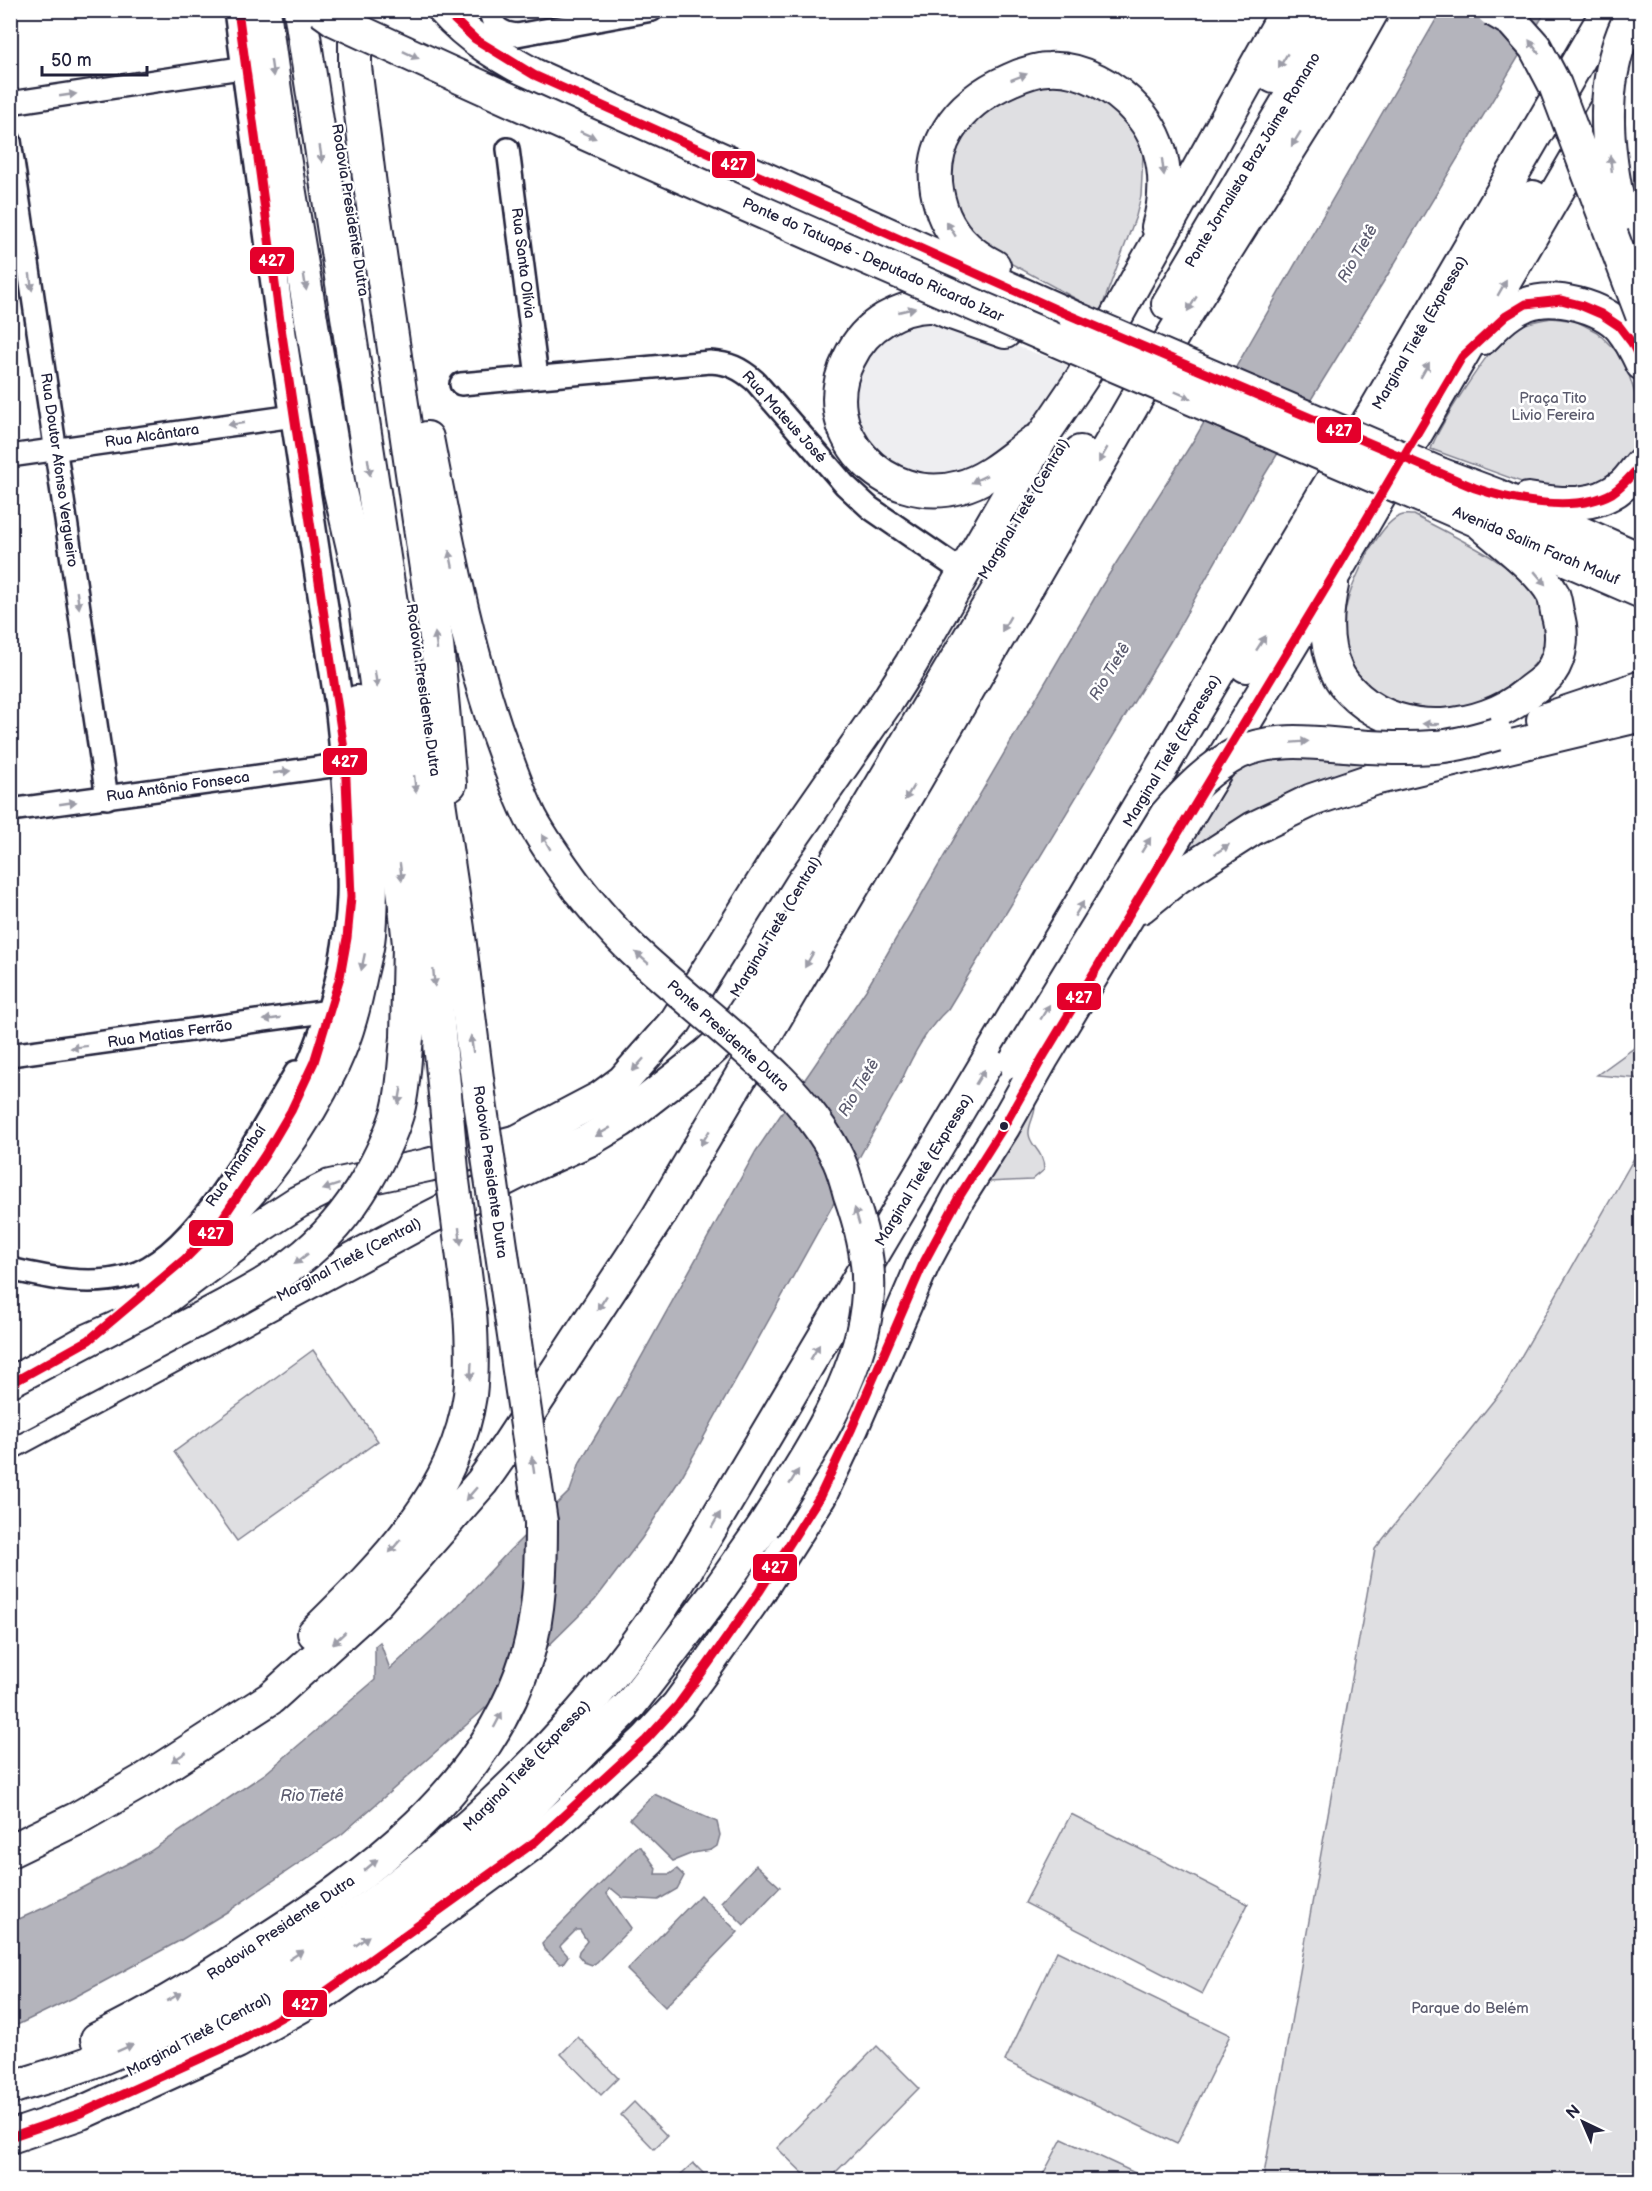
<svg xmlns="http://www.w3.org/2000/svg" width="1652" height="2191" font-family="'Balsamiq Sans',sans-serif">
  <rect width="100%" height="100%" fill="#fff"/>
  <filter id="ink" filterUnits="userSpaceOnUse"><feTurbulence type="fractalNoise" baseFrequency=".0167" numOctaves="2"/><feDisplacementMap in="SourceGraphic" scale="12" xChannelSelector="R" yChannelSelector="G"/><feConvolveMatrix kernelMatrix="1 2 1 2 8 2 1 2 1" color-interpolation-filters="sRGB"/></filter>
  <g filter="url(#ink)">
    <!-- built -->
    <path fill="#eeeef1" d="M 917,319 L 953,323 L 1068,365 L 1023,439 L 962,475 L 902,474 L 863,437 L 851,398 L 872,342 Z"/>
    <!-- green -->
    <g fill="#dfdfe2" stroke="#80808e" stroke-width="1.5">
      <path d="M 1056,82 L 1094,90 L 1140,135 L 1143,155 L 1141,196 L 1136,216 L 1100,312 L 981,247 L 961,224 L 948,181 L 958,138 L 1003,94 Z"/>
      <path d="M 1552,318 L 1576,321 L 1597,332 L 1616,351 L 1628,372 L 1639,406 L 1641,429 L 1638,445 L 1622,464 L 1610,474 L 1590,486 L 1546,491 L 1431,449 C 1438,427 1490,346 1508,333 C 1522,323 1535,321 1552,318 Z"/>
      <path d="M 1414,515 C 1446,533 1521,566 1537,598 C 1540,605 1541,613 1543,620 C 1548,641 1545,654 1530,669 C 1511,687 1486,705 1459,707 C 1448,708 1434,711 1423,710 C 1386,707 1345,674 1343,635 C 1342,607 1354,581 1366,557 C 1373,544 1386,521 1400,516 C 1404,514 1410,515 1414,515 Z"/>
      <path d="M 1290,757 L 1353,763 L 1410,763 L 1180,861 C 1189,845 1223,778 1235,772 C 1251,763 1271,761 1290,757 Z"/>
      <path d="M 1641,1043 L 1641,1079 L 1597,1075 Z"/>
      <path d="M 1035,1105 C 1036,1115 1028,1124 1029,1134 C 1030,1147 1044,1150 1044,1170 L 1032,1180 L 988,1182 Z"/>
      <path d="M 1641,1146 L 1641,2180 L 1263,2180 L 1375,1549 L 1502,1390 Z"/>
      <path d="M 313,1350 L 378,1441 L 237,1541 L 174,1452 Z"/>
      <path d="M 1071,1814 L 1248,1904 L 1202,1994 L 1025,1903 Z"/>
      <path d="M 1057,1951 L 1230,2035 L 1177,2144 L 1005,2061 Z"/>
      <path d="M 578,2037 L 618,2078 L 601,2095 L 561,2054 Z"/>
      <path d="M 877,2046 L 919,2088 L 828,2180 L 810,2180 L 777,2148 Z"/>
      <path d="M 634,2102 L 667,2136 L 654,2149 L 621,2115 Z"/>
      <path d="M 1062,2139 L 1150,2180 L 1040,2180 Z"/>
      <path d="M 693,2163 L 710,2180 L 684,2180 L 679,2176 Z"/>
    </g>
    <!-- water -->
    <g fill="#b4b4bc" stroke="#7a7a88" stroke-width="1.5">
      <path d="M 1441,11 L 1546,11 L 1387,276 L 1259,484 L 1176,632 L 948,1009 C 927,1028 911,1058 900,1084 L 682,1476 L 642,1538 L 595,1600 L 481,1712 L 342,1834 L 230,1910 L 181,1940 L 73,1998 L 11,2028 L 10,1923 L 48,1906 L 149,1852 L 266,1773 L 375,1680 L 375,1646 L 380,1642 L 390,1669 L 454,1610 L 509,1551 L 570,1491 L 580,1462 L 619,1397 L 756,1151 L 866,990 L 1101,587 L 1195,438 Z"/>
      <path d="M 654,1794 L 717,1822 L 720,1835 L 717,1846 L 711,1850 L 693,1853 L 673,1861 L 630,1819 Z"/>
      <path d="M 637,1847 L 641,1847 L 656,1868 L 655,1874 L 670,1874 L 677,1869 L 684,1876 L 677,1889 L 658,1900 L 623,1898 L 612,1889 L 609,1889 L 607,1894 L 631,1928 L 596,1963 L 592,1965 L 584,1962 L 578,1955 L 579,1951 L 587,1941 L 580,1930 L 576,1930 L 561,1945 L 560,1947 L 568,1956 L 563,1963 L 560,1964 L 544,1949 L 542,1943 Z"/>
      <path d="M 756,1865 L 780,1887 L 744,1925 L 721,1902 Z"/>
      <path d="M 700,1895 L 738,1932 L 665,2007 L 627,1970 Z"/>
    </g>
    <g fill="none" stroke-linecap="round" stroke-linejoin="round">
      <!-- minor casing -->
      <g stroke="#22223b" stroke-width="26">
        <g id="minor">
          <path d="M 490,10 C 492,27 500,33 517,35 L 652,10"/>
          <path d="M 10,103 L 247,67"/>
          <path d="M 10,141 L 107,798"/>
          <path d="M 508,149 L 537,377"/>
          <path d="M 461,384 L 710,362 C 729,363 740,368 755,381 L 845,485 L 870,508 L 963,572"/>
          <path d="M 10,456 L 294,416"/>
          <path d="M 10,810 L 346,764"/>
          <path d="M 10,1055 L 330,1011"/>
          <path d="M 10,1269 C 48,1278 90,1287 128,1276 C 196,1257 260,1131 296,1072"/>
        </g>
      </g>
      <!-- major casing -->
      <g stroke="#22223b" stroke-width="32">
        <path id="major" d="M 238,10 L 280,321 L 339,705 C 344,746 347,787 349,828 C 350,851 352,874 351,897 C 348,983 315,1068 272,1142"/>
      </g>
      <!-- highway casing -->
      <g stroke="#22223b" stroke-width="36">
        <g id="highway">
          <path d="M 264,10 L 284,157 L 339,487 L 365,600 L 404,897 L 409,944 L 407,1038"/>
          <path d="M 300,10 L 397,642 L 411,746 L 447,1115"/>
          <path d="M 355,10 L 355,67 L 370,185 L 437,644 L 450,784"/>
          <path d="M 444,10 C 469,39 501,57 534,75 L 1075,318"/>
          <path d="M 1274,77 L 1313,10"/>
          <path d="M 1642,101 C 1631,143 1634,186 1642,228"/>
          <path d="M 994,266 C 969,253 949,234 941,207 C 922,148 957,103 1010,80 C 1021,75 1036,69 1049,69 C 1081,67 1116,87 1137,111 C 1166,142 1170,187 1158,227"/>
          <path d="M 1168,304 L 1324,40 L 1346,19 L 1360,10"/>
          <path d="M 1005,332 C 988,326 971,320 954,314 C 947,312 939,307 932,306 C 915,305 899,311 885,319 C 868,329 857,342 849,359 C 812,431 885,508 960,487 C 988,480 1011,458 1033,442"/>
          <path d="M 1483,338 C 1496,325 1509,311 1527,304 C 1554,294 1602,306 1621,328 C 1630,339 1636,351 1642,364"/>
          <path d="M 427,438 C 446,536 464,634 496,729 C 507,759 517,790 531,818 C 545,844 562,867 579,890"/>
          <path d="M 1440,474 L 1496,495 L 1642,560"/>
          <path d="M 1528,499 C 1560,504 1596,509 1623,485 C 1630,479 1635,470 1642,463"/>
          <path d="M 1430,500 L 1642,592"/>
          <path d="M 1332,585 C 1326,612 1324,644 1336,670 C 1340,680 1350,691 1358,698 C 1404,738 1481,731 1526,694 C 1534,687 1545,681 1550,673 C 1563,655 1563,632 1557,612 C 1556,607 1555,599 1553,594 C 1541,571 1502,542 1482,524"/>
          <path d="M 1246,666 C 1327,543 1397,413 1473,287 C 1491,256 1513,227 1533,197"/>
          <path d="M 1543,720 L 1642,687"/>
          <path d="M 433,761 L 458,929 L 480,1102"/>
          <path d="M 1141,907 L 1178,877 L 1254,828 L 1312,800 L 1374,779 L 1642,715"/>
          <path d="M 156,1283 C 231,1220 303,1140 340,1049 C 350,1025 356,999 361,974 C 364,961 368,947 369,934 C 375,857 366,778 357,702"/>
          <path d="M 10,1384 L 89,1340 L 139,1318 L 261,1226 L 298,1202 L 330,1186 L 428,1165 L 518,1141 L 600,1098 L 623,1081 L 676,1021 L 776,861 L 888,700 L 911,664 L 1044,434 L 1082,378 L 1287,10"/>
          <path d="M 10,1443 L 425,1220 L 533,1165 L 589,1140 L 621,1121 L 707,1054 L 730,1033 L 742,1016 L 778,959 L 1080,452"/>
          <path d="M 314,1633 C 382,1566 456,1494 470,1395 C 473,1368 472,1340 470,1312"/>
          <path d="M 10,1851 L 76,1819 L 144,1780 L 271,1698 L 377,1602 L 482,1482 L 506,1448 L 658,1217 L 917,778 L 1175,332 L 1338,72 L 1373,10"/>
          <path d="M 97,2039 C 151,2013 203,1981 253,1948 C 368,1875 487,1790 528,1653 C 540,1611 541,1565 541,1522"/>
          <path d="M 191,2041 L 252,2010 L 353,1947 L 467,1863 L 515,1820 L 630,1705 L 718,1591 L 763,1527"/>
          <path d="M 10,2088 C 39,2079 69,2071 97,2060 C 327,1969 556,1781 686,1570 L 1322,497 L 1376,409 L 1608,10"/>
          <path d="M 10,2137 L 81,2113 L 237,2042 L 324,1993 L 420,1926 L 536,1841 L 569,1812 L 646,1740 L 678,1705 L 708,1664 L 759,1592 L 820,1496 L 852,1428 L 923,1264 L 959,1197 L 1004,1126 L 1043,1057 L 1336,571 L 1642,46"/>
        </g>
      </g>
      <!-- minor -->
      <use href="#minor" stroke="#fff" stroke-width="21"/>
      <!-- major -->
      <use href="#major" stroke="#fff" stroke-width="27"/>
      <!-- highway -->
      <use href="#highway" stroke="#fff" stroke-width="32"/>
      <!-- highway-bridge casing -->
      <g stroke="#22223b" stroke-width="36" stroke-linecap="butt">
        <g id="highway-bridge">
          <path d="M 321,10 L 335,20 C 697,187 1063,344 1430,500"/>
          <path d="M 1493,10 L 1512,21 L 1535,47 L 1555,85 L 1642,315"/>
          <path d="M 1621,215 C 1605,146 1598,75 1634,10"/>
          <path d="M 1075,318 L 1440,474"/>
          <path d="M 579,890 C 596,911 614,932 634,951 C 681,995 734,1035 780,1080 C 801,1101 827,1134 839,1161 C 844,1172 847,1184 850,1195 C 861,1226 870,1260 868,1293 C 864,1376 806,1458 763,1527"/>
          <path d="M 1015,1062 L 1166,815 C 1187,791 1209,768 1238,753 C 1275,736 1317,743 1356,746 C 1381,748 1409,749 1434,747 C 1455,746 1476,740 1496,734"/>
          <path d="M 480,1102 L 541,1522"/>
          <path d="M 447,1115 L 453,1181 L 470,1312"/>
          <path d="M 10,1419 C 68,1389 125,1358 183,1328 C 262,1286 320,1261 367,1180 C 379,1159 390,1137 397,1114 C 404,1090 404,1063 407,1038"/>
        </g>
      </g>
      <!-- highway-bridge -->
      <use href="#highway-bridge" stroke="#fff" stroke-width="32"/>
      <!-- bus-1 casing -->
      <g stroke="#fff" stroke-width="14">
        <g id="bus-1">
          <path d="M 444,10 L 475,39 L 534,75 L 1062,312 L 1475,488 C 1512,501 1576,513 1612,493 C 1624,485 1632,474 1642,464"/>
          <path d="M 10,1384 L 89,1340 L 185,1259 L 216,1228 L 265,1155 L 291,1111 L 314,1062 L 340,977 L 347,938 L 351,897 L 345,756 L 280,321 L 238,10"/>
          <path d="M 10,2137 L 81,2113 L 237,2042 L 324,1993 L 536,1841 L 646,1740 L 678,1705 L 708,1664 L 759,1592 L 820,1496 L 852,1428 L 923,1264 L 959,1197 L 1004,1126 L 1043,1057 L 1336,571 L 1462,357 L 1506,316 L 1526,304 L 1561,300 L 1580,305 L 1601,314 L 1619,326 L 1632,343 L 1642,363"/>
        </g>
      </g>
      <!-- bus-1 -->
      <use href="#bus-1" stroke="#e4002b" stroke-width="9"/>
    </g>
    <!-- one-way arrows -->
    <defs><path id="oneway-solid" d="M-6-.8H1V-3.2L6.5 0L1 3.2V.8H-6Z" transform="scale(1.5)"/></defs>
    <g fill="#9c9ca7">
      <use href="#oneway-solid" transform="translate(1534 47) rotate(-126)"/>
      <use href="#oneway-solid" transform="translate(411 55) rotate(25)"/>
      <use href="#oneway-solid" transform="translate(1283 61) rotate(121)"/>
      <use href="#oneway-solid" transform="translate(272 68) rotate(82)"/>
      <use href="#oneway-solid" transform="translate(1019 77) rotate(-21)"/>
      <use href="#oneway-solid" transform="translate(68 95) rotate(-8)"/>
      <use href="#oneway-solid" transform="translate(588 135) rotate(24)"/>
      <use href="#oneway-solid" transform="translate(1296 139) rotate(122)"/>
      <use href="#oneway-solid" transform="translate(321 154) rotate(81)"/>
      <use href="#oneway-solid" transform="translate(1611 164) rotate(-96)"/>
      <use href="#oneway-solid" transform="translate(1163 167) rotate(83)"/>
      <use href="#oneway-solid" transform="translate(951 229) rotate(-122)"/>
      <use href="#oneway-solid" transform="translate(31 282) rotate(82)"/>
      <use href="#oneway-solid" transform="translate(305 282) rotate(81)"/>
      <use href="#oneway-solid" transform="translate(1502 288) rotate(-60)"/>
      <use href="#oneway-solid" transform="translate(1192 304) rotate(122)"/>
      <use href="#oneway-solid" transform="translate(907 310) rotate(-13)"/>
      <use href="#oneway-solid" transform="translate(1425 370) rotate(-60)"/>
      <use href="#oneway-solid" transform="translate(1183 395) rotate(23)"/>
      <use href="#oneway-solid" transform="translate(236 424) rotate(172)"/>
      <use href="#oneway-solid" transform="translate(1103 455) rotate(120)"/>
      <use href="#oneway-solid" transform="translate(369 467) rotate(82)"/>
      <use href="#oneway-solid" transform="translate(979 479) rotate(154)"/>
      <use href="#oneway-solid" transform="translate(451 559) rotate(-102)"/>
      <use href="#oneway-solid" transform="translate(1540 578) rotate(50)"/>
      <use href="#oneway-solid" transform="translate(78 600) rotate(82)"/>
      <use href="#oneway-solid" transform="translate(1006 624) rotate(120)"/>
      <use href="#oneway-solid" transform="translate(436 641) rotate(-97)"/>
      <use href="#oneway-solid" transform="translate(1261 643) rotate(-57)"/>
      <use href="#oneway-solid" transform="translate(376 679) rotate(82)"/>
      <use href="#oneway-solid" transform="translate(1431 724) rotate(-179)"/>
      <use href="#oneway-solid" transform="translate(1300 742) rotate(-4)"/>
      <use href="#oneway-solid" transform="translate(282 772) rotate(-8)"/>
      <use href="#oneway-solid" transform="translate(415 784) rotate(84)"/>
      <use href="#oneway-solid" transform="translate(909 793) rotate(121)"/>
      <use href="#oneway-solid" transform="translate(68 803) rotate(-8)"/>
      <use href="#oneway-solid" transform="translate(546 842) rotate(-120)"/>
      <use href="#oneway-solid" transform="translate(1146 845) rotate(-58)"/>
      <use href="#oneway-solid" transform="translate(1222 849) rotate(-33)"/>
      <use href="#oneway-solid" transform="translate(401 872) rotate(83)"/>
      <use href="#oneway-solid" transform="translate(1079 909) rotate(-59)"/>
      <use href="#oneway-solid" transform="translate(642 958) rotate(-139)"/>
      <use href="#oneway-solid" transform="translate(809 960) rotate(120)"/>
      <use href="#oneway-solid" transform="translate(363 962) rotate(102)"/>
      <use href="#oneway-solid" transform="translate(434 978) rotate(85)"/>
      <use href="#oneway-solid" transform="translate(1045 1012) rotate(-59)"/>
      <use href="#oneway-solid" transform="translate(272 1019) rotate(172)"/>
      <use href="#oneway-solid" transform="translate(472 1044) rotate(-98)"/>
      <use href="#oneway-solid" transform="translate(79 1047) rotate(173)"/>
      <use href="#oneway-solid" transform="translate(638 1065) rotate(132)"/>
      <use href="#oneway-solid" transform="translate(980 1077) rotate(-59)"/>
      <use href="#oneway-solid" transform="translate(400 1096) rotate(100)"/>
      <use href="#oneway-solid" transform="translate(603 1132) rotate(149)"/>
      <use href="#oneway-solid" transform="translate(705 1138) rotate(121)"/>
      <use href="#oneway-solid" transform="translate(331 1187) rotate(161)"/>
      <use href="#oneway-solid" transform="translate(857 1216) rotate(-106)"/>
      <use href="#oneway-solid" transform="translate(460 1236) rotate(83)"/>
      <use href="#oneway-solid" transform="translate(301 1259) rotate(142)"/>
      <use href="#oneway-solid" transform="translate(602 1303) rotate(123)"/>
      <use href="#oneway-solid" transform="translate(815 1352) rotate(-59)"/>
      <use href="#oneway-solid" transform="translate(471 1371) rotate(93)"/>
      <use href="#oneway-solid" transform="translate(533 1465) rotate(-98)"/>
      <use href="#oneway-solid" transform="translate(794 1477) rotate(-58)"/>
      <use href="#oneway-solid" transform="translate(471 1494) rotate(131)"/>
      <use href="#oneway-solid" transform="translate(716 1520) rotate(-60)"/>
      <use href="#oneway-solid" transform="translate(395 1546) rotate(130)"/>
      <use href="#oneway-solid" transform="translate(339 1638) rotate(137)"/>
      <use href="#oneway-solid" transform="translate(498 1720) rotate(-62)"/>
      <use href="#oneway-solid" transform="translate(179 1757) rotate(147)"/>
      <use href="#oneway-solid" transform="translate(371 1865) rotate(-40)"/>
      <use href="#oneway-solid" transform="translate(362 1941) rotate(-36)"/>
      <use href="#oneway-solid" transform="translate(296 1955) rotate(-34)"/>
      <use href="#oneway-solid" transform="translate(174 1997) rotate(-30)"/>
      <use href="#oneway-solid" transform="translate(125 2048) rotate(-24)"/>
    </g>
  </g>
  <!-- markers -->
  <circle fill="#22223b" stroke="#fff" stroke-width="2" cx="1004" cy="1126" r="5"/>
  <g text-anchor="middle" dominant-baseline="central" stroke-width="5" stroke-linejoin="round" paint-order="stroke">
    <!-- street labels -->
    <g font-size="15" fill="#22223b" stroke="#fff">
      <text transform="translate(1253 160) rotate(-59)">Ponte Jornalista Braz Jaime Romano</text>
      <text transform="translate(350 210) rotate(81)">Rodovia Presidente Dutra</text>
      <text transform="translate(873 260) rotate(24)">Ponte do Tatuapé - Deputado Ricardo Izar</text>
      <text transform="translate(523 263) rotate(83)">Rua Santa Olívia</text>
      <text transform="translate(1420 333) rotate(-60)">Marginal Tietê (Expressa)</text>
      <text transform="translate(784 417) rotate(48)">Rua Mateus José</text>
      <text transform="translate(152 436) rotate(-8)">Rua Alcântara</text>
      <text transform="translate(59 470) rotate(82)">Rua Doutor Afonso Vergueiro</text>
      <text transform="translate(1024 509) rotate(-59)">Marginal Tietê (Central)</text>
      <text transform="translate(1536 546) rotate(23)">Avenida Salim Farah Maluf</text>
      <text transform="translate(423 690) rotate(82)">Rodovia Presidente Dutra</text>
      <text transform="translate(1172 751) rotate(-59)">Marginal Tietê (Expressa)</text>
      <text transform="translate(178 787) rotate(-8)">Rua Antônio Fonseca</text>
      <text transform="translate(776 927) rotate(-59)">Marginal Tietê (Central)</text>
      <text transform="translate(170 1034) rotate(-8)">Rua Matias Ferrão</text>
      <text transform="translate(728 1036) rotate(42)">Ponte Presidente Dutra</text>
      <text transform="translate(236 1166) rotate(-56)">Rua Amambaí</text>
      <text transform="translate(924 1170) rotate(-59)">Marginal Tietê (Expressa)</text>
      <text transform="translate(490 1172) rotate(82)">Rodovia Presidente Dutra</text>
      <text transform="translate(349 1260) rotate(-28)">Marginal Tietê (Central)</text>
      <text transform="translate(527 1766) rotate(-46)">Marginal Tietê (Expressa)</text>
      <text transform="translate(281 1928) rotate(-34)">Rodovia Presidente Dutra</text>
      <text transform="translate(199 2035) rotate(-28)">Marginal Tietê (Central)</text>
    </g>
    <!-- park labels -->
    <g font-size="15" fill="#5b5b6d" stroke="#fff">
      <text x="1553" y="398">Praça Tito<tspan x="1553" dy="17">Livio Fereira</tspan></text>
      <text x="1470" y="2008">Parque do Belém</text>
    </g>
    <!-- water labels -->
    <g font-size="16" font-style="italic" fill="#5c5c6f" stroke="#fff">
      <text transform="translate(1358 254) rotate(-60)">Rio Tietê</text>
      <text transform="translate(1110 672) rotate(-59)">Rio Tietê</text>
      <text transform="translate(859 1088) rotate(-59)">Rio Tietê</text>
      <text x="312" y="1796">Rio Tietê</text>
    </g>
  </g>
  <g stroke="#fff" stroke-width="2">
    <rect x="711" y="150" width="45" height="29" rx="6" fill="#e4002b"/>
    <rect x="249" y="246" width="46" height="29" rx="6" fill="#e4002b"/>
    <rect x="1316" y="416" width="46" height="28" rx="6" fill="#e4002b"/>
    <rect x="322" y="747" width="46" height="29" rx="6" fill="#e4002b"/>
    <rect x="1056" y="982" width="46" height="29" rx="6" fill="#e4002b"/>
    <rect x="188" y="1219" width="46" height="28" rx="6" fill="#e4002b"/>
    <rect x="752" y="1553" width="46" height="29" rx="6" fill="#e4002b"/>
    <rect x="282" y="1989" width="46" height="29" rx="6" fill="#e4002b"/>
  </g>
  <g font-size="16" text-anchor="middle" font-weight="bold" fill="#fff">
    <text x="734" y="170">427</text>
    <text x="272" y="266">427</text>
    <text x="1339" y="436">427</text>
    <text x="345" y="767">427</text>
    <text x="1079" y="1003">427</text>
    <text x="211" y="1239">427</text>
    <text x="775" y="1573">427</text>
    <text x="305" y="2010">427</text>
  </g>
  <!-- margin -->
  <rect width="1652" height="2191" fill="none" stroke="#fff" stroke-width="36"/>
  <rect x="18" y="18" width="1616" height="2155" fill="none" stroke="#22223b" stroke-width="2" filter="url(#ink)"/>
  <!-- north arrow -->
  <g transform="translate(1583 2122) rotate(316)" stroke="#ffffff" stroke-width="4.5" paint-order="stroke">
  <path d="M0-4.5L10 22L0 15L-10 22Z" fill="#22223b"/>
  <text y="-9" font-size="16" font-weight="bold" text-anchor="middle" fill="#22223b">N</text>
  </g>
  <!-- scale -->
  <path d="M42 66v9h105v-9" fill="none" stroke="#22223b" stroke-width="3"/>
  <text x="51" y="66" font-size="18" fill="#22223b" stroke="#ffffff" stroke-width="4.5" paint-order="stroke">50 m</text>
</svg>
